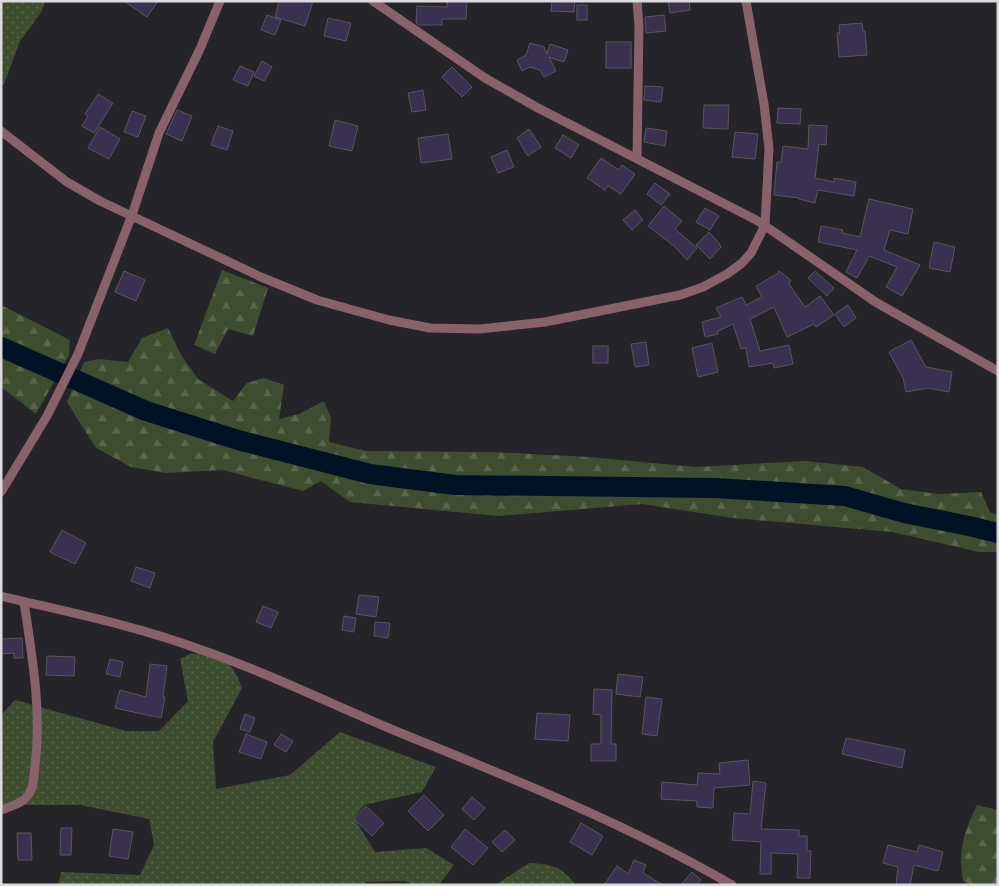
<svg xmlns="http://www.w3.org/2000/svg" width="999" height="886" font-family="'Public Sans',sans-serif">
  <defs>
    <pattern id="grass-dots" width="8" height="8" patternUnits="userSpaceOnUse" patternTransform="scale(1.25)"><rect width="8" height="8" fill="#3d4d30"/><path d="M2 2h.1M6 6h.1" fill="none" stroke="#58664e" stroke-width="1.8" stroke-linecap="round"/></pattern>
    <pattern id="forest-firs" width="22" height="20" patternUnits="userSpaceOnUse" patternTransform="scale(1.25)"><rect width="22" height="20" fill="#3d4d30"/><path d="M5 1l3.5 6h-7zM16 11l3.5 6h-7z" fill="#58664e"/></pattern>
  </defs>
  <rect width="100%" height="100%" fill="#252429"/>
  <!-- grass -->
  <g fill="url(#grass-dots)">
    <path d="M 1,1 L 46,1 L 40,14 L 20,41 L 4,84 L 1,87 Z"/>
    <path d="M 201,653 C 227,662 232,660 242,688 L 213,742 L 216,789 L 290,775 L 340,732 L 436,767 L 422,792 L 364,805 L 354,818 L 375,852 L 426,848 L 454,865 L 439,885 L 414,885 L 404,881 L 366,882 L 363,885 L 58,885 L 61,872 L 140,875 L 154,845 L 149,819 L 80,805 L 1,805 L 1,715 L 15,700 L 126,731 L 159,731 L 188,701 L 180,659 L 190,654 Z"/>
    <path d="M 529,863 C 549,864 563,866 575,885 L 495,885 Z"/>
  </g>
  <!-- forest -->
  <g fill="url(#forest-firs)">
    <path d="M 222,270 L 268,288 L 253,336 L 228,329 L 215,354 L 194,345 Z"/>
    <path d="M 1,305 L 70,340 L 69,355 L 36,414 L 1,387 Z"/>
    <path d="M 168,328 L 181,355 L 198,379 L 233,401 L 247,383 L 264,378 L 284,385 L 279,419 L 299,414 L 324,401 L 331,418 L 329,442 L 366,451 L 491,452 L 589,457 L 696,467 L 805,461 L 863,467 L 901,489 L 938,494 L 981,492 L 990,512 L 998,515 L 998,552 L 979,552 L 892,532 L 733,518 L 642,504 L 498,516 L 350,502 L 321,481 L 303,491 L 222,470 L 166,473 L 131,467 L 96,448 L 67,402 L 84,362 L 99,359 L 128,362 L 142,338 Z"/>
    <path d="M 977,805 L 998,810 L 998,885 L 971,885 L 963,881 C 958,848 963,835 977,805 Z"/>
  </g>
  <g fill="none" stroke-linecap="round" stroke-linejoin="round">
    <!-- river -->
    <path stroke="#001223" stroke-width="20" d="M 1,347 L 146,411 L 238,440 L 370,474 L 455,485 L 715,488 L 845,496 L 904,513 L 969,526 L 998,533"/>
  </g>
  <!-- building -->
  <g fill="#3a3050" stroke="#57565c">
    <path d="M 124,1 L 158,1 L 147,17 Z"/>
    <path d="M 279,1 L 313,1 L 305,26 L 275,17 Z"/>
    <path d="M 447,1 L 467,1 L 466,19 L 442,19 L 442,25 L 419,25 L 416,23 L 417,6 L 447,7 Z"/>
    <path d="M 552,1 L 575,1 L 574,12 L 551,11 Z"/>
    <path d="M 668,1 L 689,1 L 690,10 L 670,13 Z"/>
    <rect x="577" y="5" width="10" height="15"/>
    <path d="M 267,15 L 281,20 L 275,35 L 261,30 Z"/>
    <path d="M 664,15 L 666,31 L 646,33 L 645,17 Z"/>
    <path d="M 328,18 L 351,23 L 346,41 L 324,36 Z"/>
    <path d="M 862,23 L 863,31 L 865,31 L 867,55 L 839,57 L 837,33 L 840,33 L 839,25 Z"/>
    <rect x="606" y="42" width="25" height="26"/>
    <path d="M 530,43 L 544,47 L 547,54 L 550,44 L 568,50 L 564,62 L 549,57 L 556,71 L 544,77 L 540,70 L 530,67 L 522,71 L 517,60 L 526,55 Z"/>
    <path d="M 262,61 L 272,67 L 264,81 L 254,76 Z"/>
    <path d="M 240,66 L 254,72 L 248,86 L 233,80 Z"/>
    <path d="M 452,67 L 472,87 L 462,97 L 442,77 Z"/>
    <path d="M 645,86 L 663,87 L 661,102 L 644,100 Z"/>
    <path d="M 423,90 L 426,110 L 412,112 L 408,93 Z"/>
    <path d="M 98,94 L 113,103 L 94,133 L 82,126 L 88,116 L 85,114 Z"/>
    <path d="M 704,105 L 729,105 L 728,129 L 703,128 Z"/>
    <path d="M 778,108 L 801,109 L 800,124 L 777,123 Z"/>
    <path d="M 177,110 L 192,116 L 182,141 L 166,134 Z"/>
    <path d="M 132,111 L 146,116 L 138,137 L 124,132 Z"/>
    <path d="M 335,120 L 358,126 L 352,151 L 329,146 Z"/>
    <path d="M 809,125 L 827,126 L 826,145 L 819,144 L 815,178 L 834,182 L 834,178 L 856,182 L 854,196 L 818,190 L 815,203 L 799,199 L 799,198 L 774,195 L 777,162 L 781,162 L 783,146 L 808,149 Z"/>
    <path d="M 218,126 L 233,131 L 227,150 L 211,145 Z"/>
    <path d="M 100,127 L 120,139 L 109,159 L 88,148 Z"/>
    <path d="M 646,128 L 667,131 L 665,146 L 644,142 Z"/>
    <path d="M 529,129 L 541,147 L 528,156 L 517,138 Z"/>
    <path d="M 735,132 L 758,134 L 755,159 L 732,157 Z"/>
    <path d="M 448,134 L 452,159 L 421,163 L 418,138 Z"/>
    <path d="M 563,135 L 579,145 L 571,158 L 555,148 Z"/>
    <path d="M 507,150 L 514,167 L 498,173 L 491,157 Z"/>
    <path d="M 601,158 L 619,170 L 622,165 L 635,174 L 621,194 L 608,186 L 605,190 L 587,178 Z"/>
    <path d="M 655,183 L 670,194 L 661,205 L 647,194 Z"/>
    <path d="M 869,199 L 913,209 L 908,234 L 890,230 L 884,250 L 920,265 L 902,296 L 886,287 L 897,267 L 869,256 L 857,278 L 846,272 L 857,250 L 818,242 L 821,226 L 843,230 L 842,233 L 860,237 Z"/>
    <path d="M 664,206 L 682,221 L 675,229 L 697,248 L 687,260 L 674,246 L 648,226 Z"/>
    <path d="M 705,208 L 719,216 L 710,230 L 696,222 Z"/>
    <path d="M 635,210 L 643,220 L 632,230 L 623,220 Z"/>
    <path d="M 709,232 L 719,243 L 721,247 L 710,259 L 696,245 Z"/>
    <path d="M 934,242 L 955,247 L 950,272 L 929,268 Z"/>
    <path d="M 124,271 L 145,280 L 136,301 L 115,292 Z"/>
    <path d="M 779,271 L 791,280 L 789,284 L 805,307 L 820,296 L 834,315 L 816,327 L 814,324 L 787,337 L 774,307 L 750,319 L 760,351 L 789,345 L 793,364 L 774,368 L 773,363 L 749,367 L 746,348 L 741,349 L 733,324 L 718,331 L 718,334 L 705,337 L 702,322 L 721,317 L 716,308 L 742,297 L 746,305 L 762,297 L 756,286 L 777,274 Z"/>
    <path d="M 815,271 L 834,288 L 827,296 L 808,278 Z"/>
    <path d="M 848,305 L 856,318 L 844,327 L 835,314 Z"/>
    <path d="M 911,340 L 926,367 L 952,372 L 949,392 L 928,388 L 906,392 L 903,378 L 889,352 Z"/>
    <path d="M 646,342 L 649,365 L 635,367 L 631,344 Z"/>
    <path d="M 712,343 L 718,372 L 698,377 L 692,348 Z"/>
    <rect x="593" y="346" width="15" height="17"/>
    <path d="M 62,530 L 86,543 L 75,564 L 50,552 Z"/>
    <path d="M 136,567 L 155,573 L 150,588 L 131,581 Z"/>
    <path d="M 359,595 L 379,597 L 376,617 L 356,614 Z"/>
    <path d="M 263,606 L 278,612 L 271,628 L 256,622 Z"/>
    <path d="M 344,616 L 356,618 L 354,632 L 342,630 Z"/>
    <path d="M 375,622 L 390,623 L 388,638 L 374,636 Z"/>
    <path d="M 22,638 L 23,658 L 14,658 L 14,653 L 1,654 L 1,639 Z"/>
    <path d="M 47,656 L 75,657 L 74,676 L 46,675 Z"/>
    <path d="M 110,659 L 123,662 L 120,677 L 106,674 Z"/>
    <path d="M 150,664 L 167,666 L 163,697 L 165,697 L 161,718 L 115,708 L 120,690 L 146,697 Z"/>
    <path d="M 618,674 L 643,677 L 640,697 L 616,694 Z"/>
    <path d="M 594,689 L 612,690 L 611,744 L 616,744 L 616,761 L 591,761 L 591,744 L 601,744 L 601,715 L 593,714 Z"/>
    <path d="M 646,697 L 662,699 L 657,736 L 642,734 Z"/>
    <path d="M 537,713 L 570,715 L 568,741 L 535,739 Z"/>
    <path d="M 245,714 L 255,718 L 250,732 L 240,729 Z"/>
    <path d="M 246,734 L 267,742 L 261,759 L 239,752 Z"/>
    <path d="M 281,734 L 293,741 L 286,752 L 274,745 Z"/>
    <path d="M 846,738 L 905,750 L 902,768 L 842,754 Z"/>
    <path d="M 748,760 L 750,785 L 714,788 L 713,808 L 697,807 L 697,801 L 661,799 L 662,782 L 697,785 L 698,773 L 720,774 L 719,763 Z"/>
    <path d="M 753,781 L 766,783 L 761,829 L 799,830 L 799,836 L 807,836 L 807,851 L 811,851 L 810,878 L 797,878 L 798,854 L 771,853 L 771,874 L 760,874 L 761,842 L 732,840 L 734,813 L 750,814 Z"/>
    <path d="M 424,795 L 444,815 L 428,831 L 408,811 Z"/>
    <path d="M 472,797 L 485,808 L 474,820 L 462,809 Z"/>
    <path d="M 366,806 L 384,823 L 372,836 L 354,819 Z"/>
    <path d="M 581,823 L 603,836 L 592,855 L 570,842 Z"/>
    <path d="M 61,828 L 72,828 L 71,855 L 60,855 Z"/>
    <path d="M 113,829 L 133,832 L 128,859 L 109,856 Z"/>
    <path d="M 465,829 L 488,848 L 473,865 L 451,847 Z"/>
    <path d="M 505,830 L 515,840 L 502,852 L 492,842 Z"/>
    <path d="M 17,833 L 31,833 L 32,860 L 18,860 Z"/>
    <path d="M 888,845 L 917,852 L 919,845 L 943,852 L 938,871 L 914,865 L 910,885 L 896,885 L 898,867 L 883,863 Z"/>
    <path d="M 634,860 L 646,865 L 643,873 L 663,885 L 604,885 L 617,866 L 628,874 Z"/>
    <path d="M 692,872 L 701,880 L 697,885 L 681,885 Z"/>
  </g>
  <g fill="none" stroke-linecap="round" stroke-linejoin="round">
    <!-- minor -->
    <g stroke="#88616a" stroke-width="9">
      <path d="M 373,1 L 485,78 L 538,108 L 758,221 L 877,303 L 998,371"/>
      <path d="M 1,131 L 67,182 L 100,201 L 261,277 L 317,300 L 389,320 L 430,328 L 480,329 L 545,322 L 680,295 L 703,287 L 727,274 L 742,263 L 751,253 L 765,225 L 769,149 L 764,104 L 746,1"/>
      <path d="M 637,158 L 639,26 L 637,1"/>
      <path d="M 1,492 L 47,416 L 78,354 L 132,215 L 159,133 L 200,49 L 220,1"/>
      <path d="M 1,596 C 67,612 133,625 196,648 C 269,673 337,707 408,736 C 516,780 631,826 732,885"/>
      <path d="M 1,810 C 11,806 25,803 30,792 C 34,785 34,774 35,766 C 42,711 32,656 24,602"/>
    </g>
  </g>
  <!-- border -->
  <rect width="999" height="886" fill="none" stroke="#dbdadd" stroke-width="5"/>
</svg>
